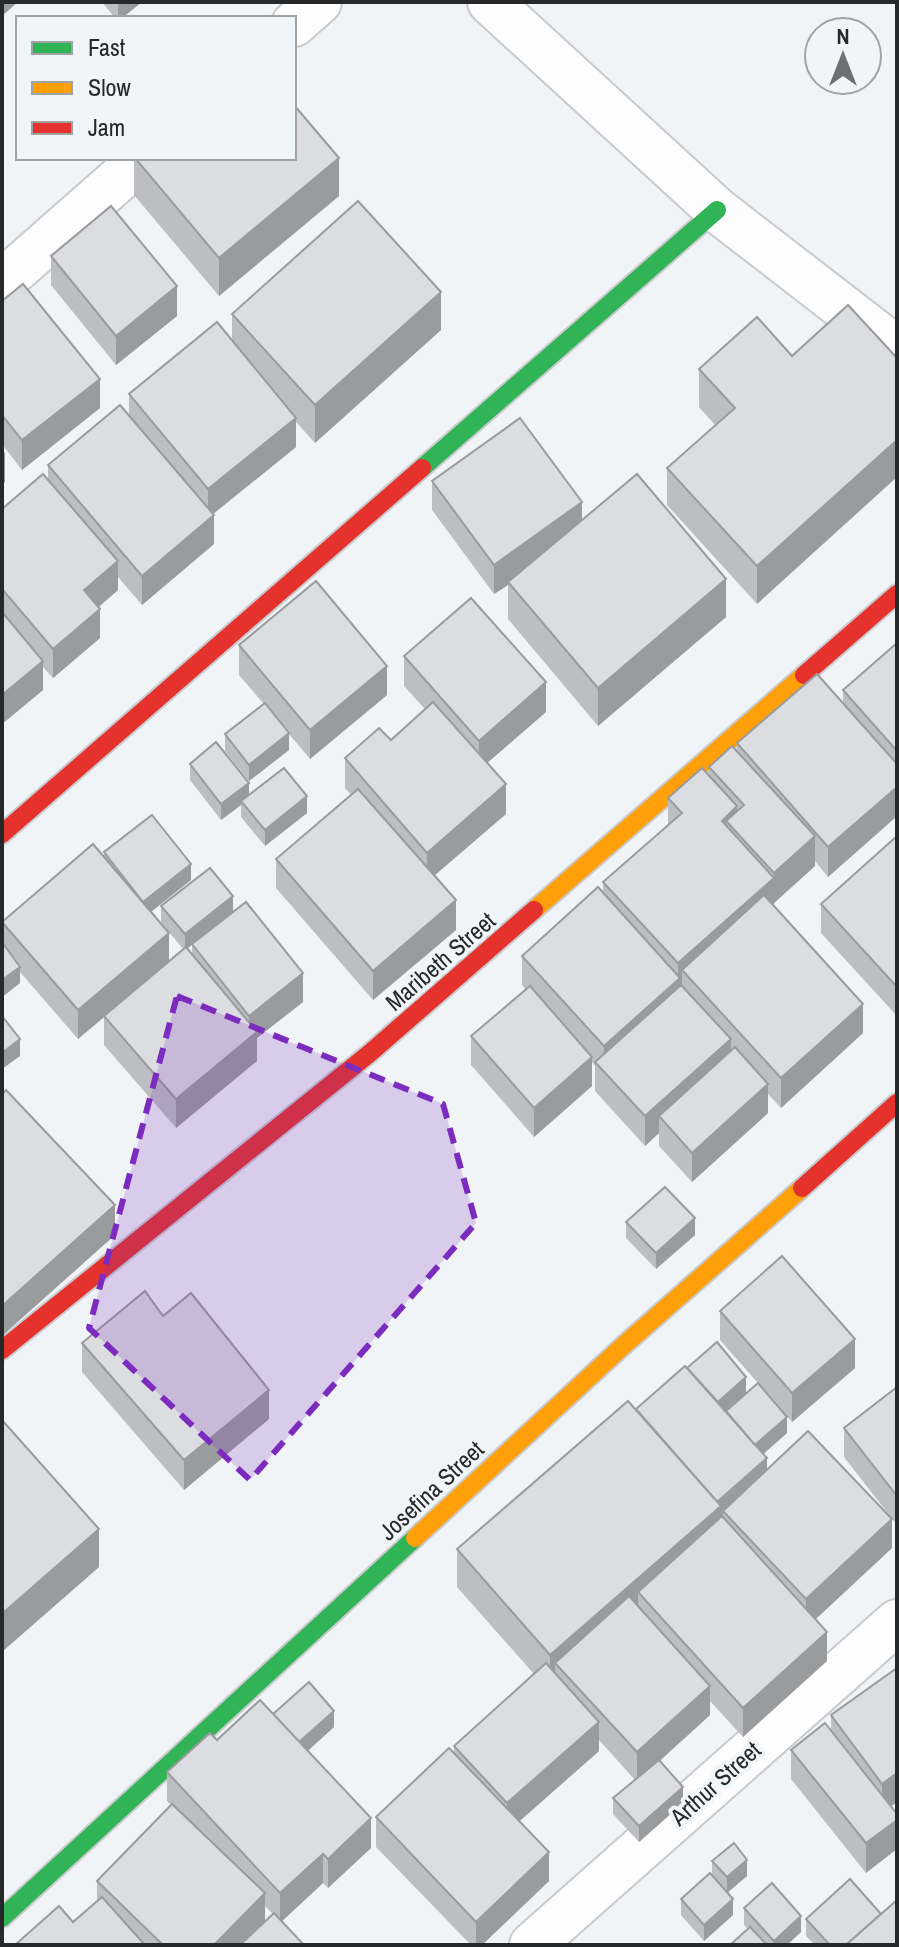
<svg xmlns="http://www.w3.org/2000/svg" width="899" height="1947" font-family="'Archivo Narrow',sans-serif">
  <rect width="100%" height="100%" fill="#f1f4f7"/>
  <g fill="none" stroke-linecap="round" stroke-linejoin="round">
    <!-- street casing -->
    <g stroke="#c8cacd" stroke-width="48">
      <g id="street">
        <path d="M 490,2 L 717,210 L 897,349"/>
        <path d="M 294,24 L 319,2"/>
        <path d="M 2,282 L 143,158"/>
        <path d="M 532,1945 L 897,1622"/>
      </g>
    </g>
    <!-- fast casing -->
    <g stroke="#c8cacd" stroke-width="22">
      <g id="fast">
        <path d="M 422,468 L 717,210"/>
        <path d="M 2,1918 L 415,1538"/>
      </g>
    </g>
    <!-- slow casing -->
    <g stroke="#c8cacd" stroke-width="22">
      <g id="slow">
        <path d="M 534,910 L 804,675"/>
        <path d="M 415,1538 L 624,1345 L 802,1188"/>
      </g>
    </g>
    <!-- jam casing -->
    <g stroke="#c8cacd" stroke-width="22">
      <g id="jam">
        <path d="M 804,675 L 897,594"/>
        <path d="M 2,834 L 422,468"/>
        <path d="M 802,1188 L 897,1103"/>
        <path d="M 2,1350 L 370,1053 L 534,910"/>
      </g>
    </g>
    <!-- street -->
    <use href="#street" stroke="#fdfdfe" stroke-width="44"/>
    <!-- fast -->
    <use href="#fast" stroke="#30b455" stroke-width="18"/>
    <!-- slow -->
    <use href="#slow" stroke="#ff9f0a" stroke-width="18"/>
    <!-- jam -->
    <use href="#jam" stroke="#e5322d" stroke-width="18"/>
  </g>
  <!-- wall -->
  <g fill="#bcbec1" fill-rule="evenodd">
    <path d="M 102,2 L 142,2 L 122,18 L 115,18 Z"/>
    <path d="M 134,158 L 339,196 L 219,296 L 134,195 Z"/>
    <path d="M 51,256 L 177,316 L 116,365 L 51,285 Z"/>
    <path d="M 2,301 L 100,408 L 22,470 L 2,444 Z"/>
    <path d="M 232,314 L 441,330 L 315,443 L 296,422 L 296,447 L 213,514 L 214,544 L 142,605 L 118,577 L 118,590 L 99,607 L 100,638 L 53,678 L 43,667 L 43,690 L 2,724 L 2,509 L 48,479 L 48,465 L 129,415 L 129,394 L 232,340 Z"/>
    <path d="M 757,317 L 757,604 L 667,505 L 667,468 L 715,425 L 699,407 L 699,369 Z"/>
    <path d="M 432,481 L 582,520 L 726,617 L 598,726 L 508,619 L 508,585 L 494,594 L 432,510 Z"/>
    <path d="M 897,643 L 897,816 L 828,877 L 815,861 L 815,866 L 774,903 L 774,905 L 863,1033 L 781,1108 L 768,1094 L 768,1113 L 692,1182 L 659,1146 L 659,1133 L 645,1146 L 595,1091 L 595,1066 L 592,1062 L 592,1086 L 534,1137 L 471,1065 L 471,1036 L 526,990 L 522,985 L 522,956 L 603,893 L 603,882 L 668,825 L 668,798 L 709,776 L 709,767 L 737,751 L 737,743 L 843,703 L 843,690 Z"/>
    <path d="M 239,645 L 387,695 L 310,759 L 289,734 L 289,750 L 249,781 L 225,751 L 225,734 L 264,704 L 239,675 Z"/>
    <path d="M 404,656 L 546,712 L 487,763 L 506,814 L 434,875 L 456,930 L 373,1000 L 276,888 L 276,859 L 351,795 L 345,788 L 345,758 L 391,740 L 425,709 L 404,686 Z"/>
    <path d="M 190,764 L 249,795 L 307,813 L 265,846 L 241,817 L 241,805 L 221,820 L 190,780 Z"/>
    <path d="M 897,836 L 897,1016 L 821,933 L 821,904 Z"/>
    <path d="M 104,852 L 191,880 L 151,912 L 169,961 L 183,949 L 161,922 L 161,906 L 233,912 L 303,1002 L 257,1038 L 257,1061 L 176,1128 L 104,1045 L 104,1017 L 78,1039 L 20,972 L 20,983 L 2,997 L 2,922 L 104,858 ZM 192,945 L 192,955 L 187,949 Z"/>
    <path d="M 626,1222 L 695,1235 L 656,1269 L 626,1238 Z"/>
    <path d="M 720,1311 L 855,1368 L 792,1422 L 720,1340 Z"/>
    <path d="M 163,1316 L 269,1419 L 184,1490 L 82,1372 L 82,1343 Z"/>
    <path d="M 687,1368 L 746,1393 L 787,1433 L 763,1454 L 767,1470 L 892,1548 L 816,1619 L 827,1661 L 743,1737 L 710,1701 L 710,1715 L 660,1761 L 683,1803 L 639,1842 L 613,1814 L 613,1798 L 635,1780 L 599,1740 L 599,1751 L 520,1821 L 549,1881 L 482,1945 L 471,1945 L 376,1847 L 376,1817 L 454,1753 L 454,1746 L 534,1674 L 457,1587 L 457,1549 Z"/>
    <path d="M 897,1387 L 897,1525 L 844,1457 L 844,1428 Z"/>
    <path d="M 2,1420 L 99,1567 L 4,1650 L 2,1648 Z"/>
    <path d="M 897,1668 L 897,1802 L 891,1806 L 866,1873 L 791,1779 L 791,1750 L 831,1731 L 831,1715 Z"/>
    <path d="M 273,1714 L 334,1727 L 308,1751 L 371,1848 L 328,1888 L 323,1883 L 282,1921 L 304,1945 L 15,1945 L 73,1922 L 97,1901 L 97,1881 L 171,1805 L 167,1801 L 167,1772 L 217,1740 ZM 265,1906 L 273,1914 L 265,1922 Z"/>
    <path d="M 712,1861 L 747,1876 L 728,1892 L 733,1915 L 704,1941 L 681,1915 L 681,1899 L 712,1875 Z"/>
    <path d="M 744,1908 L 801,1932 L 787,1945 L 730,1945 L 748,1929 L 744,1925 Z"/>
    <path d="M 881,1914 L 897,1945 L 815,1945 L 806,1936 L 806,1919 Z"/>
  </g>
  <!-- shaded-wall -->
  <g fill="#999b9d">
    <path d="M 2,2 L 18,2 L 2,16 Z"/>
    <path d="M 122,2 L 142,2 L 122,18 L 118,18 L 118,5 Z"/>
    <path d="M 339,158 L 339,196 L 219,296 L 219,258 Z"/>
    <path d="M 177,286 L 177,316 L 116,365 L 116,336 Z"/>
    <path d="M 441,292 L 441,330 L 315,443 L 315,405 Z"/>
    <path d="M 100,379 L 100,408 L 22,470 L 22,440 Z"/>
    <path d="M 296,418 L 296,447 L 208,518 L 208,489 Z"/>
    <path d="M 897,440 L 897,477 L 757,604 L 757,566 Z"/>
    <path d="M 5,452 L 5,482 L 2,485 L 2,456 Z"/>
    <path d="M 582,502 L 582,531 L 508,582 L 508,585 L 494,594 L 494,565 Z"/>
    <path d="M 214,515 L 214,544 L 142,605 L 142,576 Z"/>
    <path d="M 118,561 L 118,590 L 84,619 L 84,590 Z"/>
    <path d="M 726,579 L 726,617 L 598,726 L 598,688 Z"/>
    <path d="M 100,609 L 100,638 L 53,678 L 53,649 Z"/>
    <path d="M 43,661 L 43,690 L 2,724 L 2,695 Z"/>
    <path d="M 387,666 L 387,695 L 310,759 L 310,730 Z"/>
    <path d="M 546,682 L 546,712 L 479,770 L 479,741 Z"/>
    <path d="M 289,733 L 289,750 L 249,781 L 249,765 Z"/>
    <path d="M 249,783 L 249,800 L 241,801 L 241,805 L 221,820 L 221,804 Z"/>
    <path d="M 506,784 L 506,814 L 427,882 L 427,853 Z"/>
    <path d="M 897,787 L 897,816 L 828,877 L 828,847 Z"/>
    <path d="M 307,796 L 307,813 L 265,846 L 265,830 Z"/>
    <path d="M 737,806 L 737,833 L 726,821 L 726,846 L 722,821 Z"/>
    <path d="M 815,836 L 815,866 L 774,903 L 774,907 L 682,970 L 682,989 L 604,1071 L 604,1046 L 678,979 L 678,963 L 774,878 L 774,873 Z"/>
    <path d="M 191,864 L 191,880 L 143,918 L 143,902 Z"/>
    <path d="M 233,896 L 233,912 L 185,950 L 185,934 Z"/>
    <path d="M 456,900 L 456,930 L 373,1000 L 373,971 Z"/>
    <path d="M 169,933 L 169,962 L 78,1039 L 78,1010 Z"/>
    <path d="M 20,967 L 20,983 L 2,997 L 2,980 Z"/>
    <path d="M 303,973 L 303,1002 L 257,1038 L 257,1061 L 176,1128 L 176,1099 L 249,1039 L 249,1016 Z"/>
    <path d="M 863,1004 L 863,1033 L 781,1108 L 781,1078 Z"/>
    <path d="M 20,1039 L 20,1056 L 2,1069 L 2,1053 Z"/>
    <path d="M 731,1039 L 731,1069 L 659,1116 L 659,1133 L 645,1146 L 645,1116 Z"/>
    <path d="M 592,1057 L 592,1086 L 534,1137 L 534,1108 Z"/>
    <path d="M 768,1084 L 768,1113 L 692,1182 L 692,1153 Z"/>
    <path d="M 115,1205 L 115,1235 L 2,1336 L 2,1306 Z"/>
    <path d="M 695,1218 L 695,1235 L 656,1269 L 656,1253 Z"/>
    <path d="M 855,1339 L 855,1368 L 792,1422 L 792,1393 Z"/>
    <path d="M 746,1377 L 746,1393 L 718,1418 L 718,1402 Z"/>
    <path d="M 269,1390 L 269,1419 L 184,1490 L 184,1460 Z"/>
    <path d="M 787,1417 L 787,1433 L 752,1464 L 752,1447 Z"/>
    <path d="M 767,1458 L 767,1487 L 723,1511 L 723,1526 L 638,1592 L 638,1616 L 555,1663 L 555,1688 L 550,1692 L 550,1655 Z"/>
    <path d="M 892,1519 L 892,1548 L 806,1628 L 806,1599 Z"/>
    <path d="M 99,1529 L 99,1567 L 4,1650 L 4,1612 Z"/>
    <path d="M 827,1632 L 827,1661 L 743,1737 L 743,1708 Z"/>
    <path d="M 710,1686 L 710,1715 L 637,1781 L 637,1752 Z"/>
    <path d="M 334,1711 L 334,1727 L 295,1762 L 295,1746 Z"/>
    <path d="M 599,1722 L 599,1751 L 507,1832 L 507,1803 Z"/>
    <path d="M 897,1773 L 897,1802 L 882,1813 L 882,1784 Z"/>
    <path d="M 683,1787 L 683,1803 L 639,1842 L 639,1826 Z"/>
    <path d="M 371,1818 L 371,1848 L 328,1888 L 328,1859 Z"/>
    <path d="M 897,1820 L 897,1849 L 866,1873 L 866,1843 Z"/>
    <path d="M 549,1852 L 549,1881 L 482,1945 L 476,1945 L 476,1922 Z"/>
    <path d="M 323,1854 L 323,1883 L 280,1923 L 280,1893 Z"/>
    <path d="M 747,1860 L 747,1876 L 727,1893 L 727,1877 Z"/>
    <path d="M 265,1893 L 265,1922 L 243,1945 L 214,1945 Z"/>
    <path d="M 733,1899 L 733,1915 L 704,1941 L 704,1925 Z"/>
    <path d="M 801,1916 L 801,1932 L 787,1945 L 774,1945 L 774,1941 Z"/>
  </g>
  <!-- building -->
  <g fill="#dbdde0" stroke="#999b9d" stroke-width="2">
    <path d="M 294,105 L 339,158 L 219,258 L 135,158 L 294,158 Z"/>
    <path d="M 358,201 L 441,292 L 315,405 L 232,314 Z"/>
    <path d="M 111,206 L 177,286 L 116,336 L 51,256 Z"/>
    <path d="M 23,284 L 100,379 L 22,440 L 2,415 L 2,301 Z"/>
    <path d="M 848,305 L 897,358 L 897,440 L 757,566 L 667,468 L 735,408 L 699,369 L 757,317 L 792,356 Z"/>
    <path d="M 217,322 L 296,418 L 208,489 L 129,394 Z"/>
    <path d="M 120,405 L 214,515 L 142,576 L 48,465 Z"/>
    <path d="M 520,418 L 582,502 L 494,565 L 432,481 Z"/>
    <path d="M 43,474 L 118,561 L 84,590 L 100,609 L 53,649 L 2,589 L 2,509 Z"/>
    <path d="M 637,474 L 726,579 L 598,688 L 508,582 Z"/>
    <path d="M 316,581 L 387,666 L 310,730 L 239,645 Z"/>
    <path d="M 471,598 L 546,682 L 479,741 L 404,656 Z"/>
    <path d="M 2,612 L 43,661 L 2,695 Z"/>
    <path d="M 897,643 L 897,751 L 843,690 Z"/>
    <path d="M 817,674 L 897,764 L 897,787 L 828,847 L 737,743 Z"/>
    <path d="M 433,702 L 506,784 L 427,853 L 345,758 L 379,728 L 391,740 Z"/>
    <path d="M 265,703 L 289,733 L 249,765 L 225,734 Z"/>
    <path d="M 216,742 L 249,783 L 221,804 L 190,764 Z"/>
    <path d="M 732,746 L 815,836 L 774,873 L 726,821 L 744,805 L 709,767 Z"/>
    <path d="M 284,768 L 307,796 L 265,830 L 241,801 Z"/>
    <path d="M 702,768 L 737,806 L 722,821 L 774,878 L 678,963 L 603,882 L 682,813 L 668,798 Z"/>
    <path d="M 358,789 L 456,900 L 373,971 L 276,859 Z"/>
    <path d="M 152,815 L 191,864 L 143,902 L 104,852 Z"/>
    <path d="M 897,836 L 897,987 L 821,904 Z"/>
    <path d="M 93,844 L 169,933 L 78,1010 L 2,922 Z"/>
    <path d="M 210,868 L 233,896 L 185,934 L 161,906 Z"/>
    <path d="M 598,887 L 680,978 L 604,1046 L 522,956 Z"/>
    <path d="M 764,895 L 863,1004 L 781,1078 L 682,970 Z"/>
    <path d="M 246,902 L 303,973 L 249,1016 L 192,944 Z"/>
    <path d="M 2,942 L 20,967 L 2,980 Z"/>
    <path d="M 186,947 L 257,1032 L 176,1099 L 104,1016 Z"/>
    <path d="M 681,985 L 731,1039 L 645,1116 L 595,1062 Z"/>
    <path d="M 530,986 L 592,1057 L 534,1108 L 471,1036 Z"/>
    <path d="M 2,1016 L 20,1039 L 2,1053 Z"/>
    <path d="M 735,1047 L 768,1084 L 692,1153 L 659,1116 Z"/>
    <path d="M 6,1090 L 115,1205 L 2,1306 L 2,1095 Z"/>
    <path d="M 665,1187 L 695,1218 L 656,1253 L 626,1222 Z"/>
    <path d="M 782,1256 L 855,1339 L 792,1393 L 720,1311 Z"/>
    <path d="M 145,1291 L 163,1316 L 191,1293 L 269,1390 L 184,1460 L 82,1343 Z"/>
    <path d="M 717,1342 L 746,1377 L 718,1402 L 687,1368 Z"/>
    <path d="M 685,1366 L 767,1458 L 717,1502 L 636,1409 Z"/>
    <path d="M 758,1383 L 787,1417 L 755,1445 L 726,1411 Z"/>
    <path d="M 897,1387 L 897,1496 L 844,1428 Z"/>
    <path d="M 628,1401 L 721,1506 L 550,1655 L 457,1549 Z"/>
    <path d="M 2,1420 L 99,1529 L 4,1612 L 2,1610 Z"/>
    <path d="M 808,1431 L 892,1519 L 806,1599 L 723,1511 Z"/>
    <path d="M 722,1516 L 827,1632 L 743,1708 L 638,1592 Z"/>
    <path d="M 629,1596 L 710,1686 L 637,1752 L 555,1663 Z"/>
    <path d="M 546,1663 L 599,1722 L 507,1803 L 454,1746 Z"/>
    <path d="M 897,1668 L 897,1773 L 882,1784 L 831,1715 Z"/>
    <path d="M 309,1682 L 334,1711 L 299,1742 L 273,1714 Z"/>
    <path d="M 260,1700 L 371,1818 L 328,1859 L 323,1854 L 280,1893 L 167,1772 L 210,1733 L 217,1740 Z"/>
    <path d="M 825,1723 L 897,1814 L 897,1820 L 866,1843 L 791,1750 Z"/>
    <path d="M 449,1748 L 549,1852 L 476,1922 L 376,1817 Z"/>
    <path d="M 659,1760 L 683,1787 L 639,1826 L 613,1798 Z"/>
    <path d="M 172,1804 L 265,1893 L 214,1945 L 163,1945 L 97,1881 Z"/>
    <path d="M 734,1843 L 747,1860 L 727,1877 L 712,1861 Z"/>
    <path d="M 710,1873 L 733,1899 L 704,1925 L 681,1899 Z"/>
    <path d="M 850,1879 L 881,1914 L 846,1945 L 830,1945 L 806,1919 Z"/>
    <path d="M 772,1883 L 801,1916 L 774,1941 L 744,1908 Z"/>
    <path d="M 102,1897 L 145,1945 L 15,1945 L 59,1906 L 73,1922 Z"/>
    <path d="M 897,1900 L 897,1945 L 846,1945 Z"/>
    <path d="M 274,1913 L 304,1945 L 240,1945 Z"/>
    <path d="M 750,1927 L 767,1945 L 730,1945 Z"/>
  </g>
  <!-- marked area -->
  <path fill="#7b2cbf" fill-opacity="0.2" stroke="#7b2cbf" stroke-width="6" stroke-dasharray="16 10" stroke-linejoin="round" d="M 177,996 L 443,1104 L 476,1223 L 250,1480 L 89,1328 Z"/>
  <g text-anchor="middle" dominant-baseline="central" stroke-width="8" stroke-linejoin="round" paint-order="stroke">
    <!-- street labels -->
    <g font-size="24" fill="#26282a" stroke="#eff5f9">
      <text transform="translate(440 961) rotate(-41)">Maribeth Street</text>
      <text transform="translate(431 1490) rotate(-43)">Josefina Street</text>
      <text transform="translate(715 1783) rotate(-42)">Arthur Street</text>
    </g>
  </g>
  <!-- border -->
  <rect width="899" height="1947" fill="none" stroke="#26282a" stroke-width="8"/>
  <!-- legend -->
  <rect x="16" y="16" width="280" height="144" fill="#eff5f9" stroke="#9fa3a6" stroke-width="2"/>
  <rect x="32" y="42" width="40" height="12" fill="#30b455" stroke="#9fa3a6" stroke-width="2"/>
  <text x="88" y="56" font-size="24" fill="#26282a">Fast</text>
  <rect x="32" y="82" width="40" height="12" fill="#ff9f0a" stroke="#9fa3a6" stroke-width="2"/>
  <text x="88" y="96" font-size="24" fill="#26282a">Slow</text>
  <rect x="32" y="122" width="40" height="12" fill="#e5322d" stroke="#9fa3a6" stroke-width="2"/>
  <text x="88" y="136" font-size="24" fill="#26282a">Jam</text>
  <!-- north arrow -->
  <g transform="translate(843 56)"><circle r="38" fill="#eff5f9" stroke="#9fa3a6" stroke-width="2"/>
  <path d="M0-6L14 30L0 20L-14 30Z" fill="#6d6f72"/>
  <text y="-12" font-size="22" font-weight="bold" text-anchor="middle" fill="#26282a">N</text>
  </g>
</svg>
